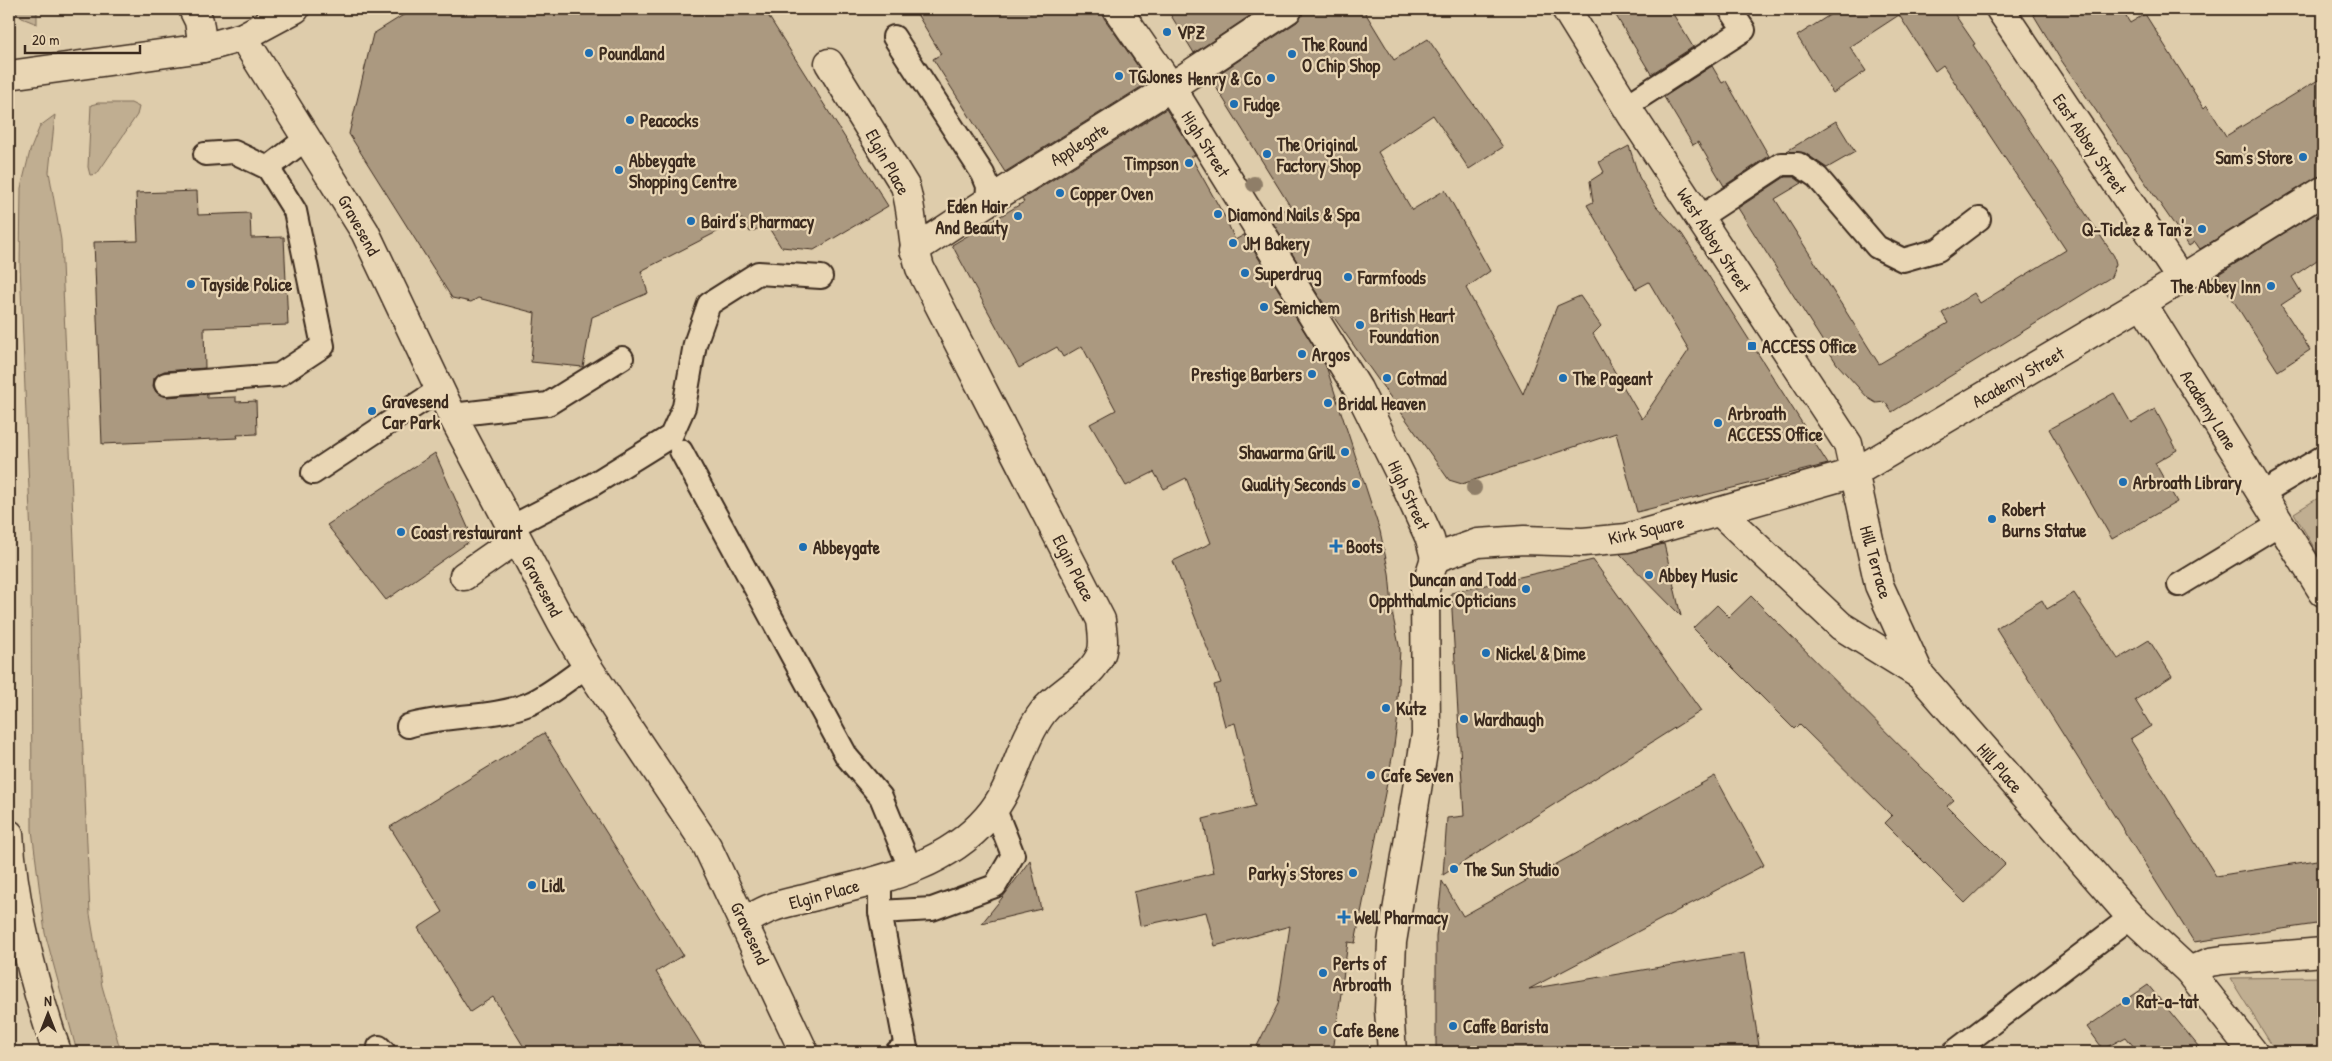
<svg xmlns="http://www.w3.org/2000/svg" width="2332" height="1061" font-family="'Patrick Hand',sans-serif">
  <rect width="100%" height="100%" fill="#deccab"/>
  <filter id="ink" filterUnits="userSpaceOnUse"><feTurbulence type="fractalNoise" baseFrequency=".02" numOctaves="2"/><feDisplacementMap in="SourceGraphic" scale="10" xChannelSelector="R" yChannelSelector="G"/><feConvolveMatrix kernelMatrix="1 2 1 2 8 2 1 2 1" color-interpolation-filters="sRGB"/></filter>
  <g filter="url(#ink)">
    <!-- green -->
    <g fill="#c0ae91" stroke="#7e6c58">
      <path d="M 11,9 L 37,9 L 37,24 L 22,18 Z"/>
      <path d="M 98,103 L 131,103 L 139,107 L 137,115 L 97,174 L 90,175 L 88,167 L 91,105 Z"/>
      <path d="M 55,115 L 49,172 L 61,240 L 90,914 L 102,986 L 121,1052 L 77,1052 L 45,933 L 32,830 L 31,539 L 20,264 L 21,188 L 30,151 L 40,126 Z"/>
      <path d="M 2323,495 L 2323,563 L 2294,513 Z"/>
      <path d="M 2323,977 L 2323,1052 L 2276,1052 L 2230,978 Z"/>
    </g>
    <!-- building -->
    <g fill="#ab9980" stroke="#3b2a1e">
      <path d="M 413,9 L 764,9 L 888,206 L 814,250 L 781,247 L 767,225 L 750,232 L 742,219 L 641,271 L 648,293 L 592,317 L 583,367 L 531,362 L 535,313 L 478,298 L 471,302 L 452,298 L 349,134 L 373,34 Z"/>
      <path d="M 914,9 L 1102,9 L 1104,18 L 1149,82 L 1005,172 L 933,59 L 941,54 Z"/>
      <path d="M 1167,9 L 1260,9 L 1194,53 Z"/>
      <path d="M 1304,9 L 1363,9 L 1394,60 L 1428,39 L 1503,147 L 1469,169 L 1433,115 L 1378,152 L 1412,210 L 1445,190 L 1490,271 L 1466,288 L 1523,394 L 1557,306 L 1580,296 L 1601,326 L 1593,334 L 1642,419 L 1689,350 L 1649,282 L 1636,289 L 1587,205 L 1593,202 L 1590,181 L 1604,172 L 1599,162 L 1629,146 L 1639,177 L 1656,206 L 1682,234 L 1828,464 L 1637,512 L 1616,433 L 1462,484 L 1449,480 L 1318,295 L 1270,218 L 1290,206 L 1211,79 L 1297,22 L 1302,16 Z"/>
      <path d="M 1612,9 L 1670,9 L 1693,47 L 1651,74 Z"/>
      <path d="M 1839,9 L 1951,9 L 1975,44 L 1973,45 L 2114,256 L 2116,264 L 2111,277 L 1892,412 L 1885,402 L 1876,403 L 1868,398 L 1837,364 L 1738,208 L 1785,177 L 1794,177 L 1802,183 L 1775,199 L 1879,364 L 1948,323 L 1942,313 L 1974,293 L 1980,303 L 2066,250 L 1943,65 L 1935,71 L 1899,15 L 1850,47 L 1866,71 L 1833,93 L 1797,36 Z"/>
      <path d="M 2030,9 L 2121,9 L 2130,23 L 2145,14 L 2204,108 L 2207,105 L 2226,136 L 2323,77 L 2323,175 L 2315,178 L 2200,249 L 2195,242 L 2189,246 L 2059,57 Z"/>
      <path d="M 1712,66 L 1722,83 L 1726,81 L 1769,156 L 1724,186 L 1698,142 L 1693,145 L 1664,97 Z"/>
      <path d="M 1166,109 L 1195,155 L 1191,157 L 1226,219 L 1235,240 L 1244,235 L 1326,366 L 1380,531 L 1389,573 L 1393,617 L 1400,650 L 1397,698 L 1398,716 L 1393,753 L 1355,943 L 1348,942 L 1333,1052 L 1254,1052 L 1278,1004 L 1290,926 L 1215,946 L 1206,912 L 1140,926 L 1134,892 L 1214,873 L 1203,819 L 1255,806 L 1235,723 L 1225,726 L 1214,685 L 1221,683 L 1173,561 L 1211,543 L 1186,478 L 1164,489 L 1154,472 L 1126,486 L 1090,424 L 1116,410 L 1082,346 L 1063,357 L 1057,347 L 1019,368 L 952,245 L 1024,202 L 1022,199 Z"/>
      <path d="M 1836,121 L 1855,152 L 1827,168 L 1805,153 L 1787,151 Z"/>
      <path d="M 197,191 L 198,215 L 250,213 L 251,238 L 284,237 L 288,325 L 204,328 L 205,368 L 164,371 L 154,378 L 153,386 L 156,392 L 167,397 L 207,394 L 207,398 L 236,397 L 236,402 L 256,401 L 257,434 L 237,435 L 238,438 L 102,444 L 94,242 L 138,241 L 136,193 Z"/>
      <path d="M 2323,209 L 2323,256 L 2292,277 L 2301,292 L 2281,305 L 2310,350 L 2278,371 L 2217,275 Z"/>
      <path d="M 2114,393 L 2131,423 L 2155,409 L 2177,450 L 2155,463 L 2177,502 L 2112,539 L 2049,429 Z"/>
      <path d="M 435,453 L 473,539 L 386,600 L 327,525 Z"/>
      <path d="M 1664,544 L 1681,616 L 1620,554 Z"/>
      <path d="M 1593,560 L 1701,711 L 1443,875 L 1447,818 L 1464,816 L 1451,593 Z"/>
      <path d="M 2074,593 L 2118,659 L 2149,640 L 2172,676 L 2135,700 L 2151,726 L 2130,739 L 2216,876 L 2323,859 L 2323,923 L 2194,942 L 1996,628 L 2042,600 L 2047,609 Z"/>
      <path d="M 1751,596 L 1954,800 L 1947,806 L 2005,864 L 1965,903 L 1885,823 L 1892,816 L 1799,724 L 1794,729 L 1693,628 L 1717,605 L 1729,617 Z"/>
      <path d="M 544,733 L 683,955 L 656,972 L 706,1052 L 527,1052 L 493,997 L 470,1012 L 418,928 L 443,912 L 390,827 Z"/>
      <path d="M 1715,776 L 1764,865 L 1529,989 L 1744,953 L 1760,1052 L 1436,1052 L 1436,937 L 1442,881 L 1463,916 Z"/>
      <path d="M 1030,860 L 1041,909 L 982,923 L 1006,893 Z"/>
      <path d="M 2148,985 L 2203,1052 L 2138,1052 L 2126,1037 L 2103,1049 L 2087,1027 Z"/>
    </g>
    <g fill="none" stroke-linecap="round" stroke-linejoin="round">
      <!-- service casing -->
      <g stroke="#3b2a1e" stroke-width="26">
        <g id="service">
          <path d="M 894,37 L 983,174 L 988,186 L 987,202"/>
          <path d="M 1626,106 L 1744,30 L 1730,9"/>
          <path d="M 268,168 L 307,138"/>
          <path d="M 1699,218 L 1781,164 L 1798,164 L 1817,177 L 1877,247 L 1903,260 L 1938,250 L 1979,219"/>
          <path d="M 166,384 L 279,375 L 323,346 L 295,211 L 268,168 L 234,152 L 205,154"/>
          <path d="M 452,415 L 548,404 L 622,358"/>
          <path d="M 681,451 L 847,757 L 881,797 L 911,870"/>
          <path d="M 313,473 L 440,389"/>
          <path d="M 2261,494 L 2323,457"/>
          <path d="M 511,527 L 592,485 L 671,436 L 684,407 L 695,344 L 709,304 L 758,273 L 821,277"/>
          <path d="M 2179,585 L 2281,523"/>
          <path d="M 408,726 C 447,714 491,719 529,704 C 548,696 570,678 587,666"/>
          <path d="M 880,878 L 880,912 L 906,1048 L 897,1052"/>
          <path d="M 880,912 L 932,909 L 995,886 L 1013,855 L 994,807"/>
          <path d="M 379,1047 L 384,1052"/>
          <path d="M 1954,1052 L 2131,917"/>
        </g>
      </g>
      <!-- pedestrian casing -->
      <g stroke="#3b2a1e" stroke-width="31">
        <g id="pedestrian">
          <path d="M 1117,9 L 1171,87 L 1358,389 L 1403,480 L 1430,539 L 1435,558"/>
          <path d="M 987,202 L 1171,87 L 1288,9"/>
        </g>
      </g>
      <!-- minor casing -->
      <g stroke="#3b2a1e" stroke-width="31">
        <g id="minor">
          <path d="M 193,9 L 199,21 L 203,48"/>
          <path d="M 2000,9 L 2181,279"/>
          <path d="M 914,250 L 987,202"/>
          <path d="M 2142,303 L 2323,592"/>
          <path d="M 1720,512 L 1841,626 L 1920,675"/>
          <path d="M 464,576 L 517,539"/>
          <path d="M 744,922 C 753,917 762,911 771,908 C 783,903 796,901 808,898 C 872,881 941,871 987,818 C 1016,785 1018,745 1043,712 C 1059,691 1091,679 1101,654 C 1105,644 1102,630 1101,620 L 920,268 C 911,240 914,215 905,186 L 829,63"/>
          <path d="M 2189,971 L 2210,962 L 2223,960 L 2323,952"/>
          <path d="M 1392,1052 L 1389,1010 L 1392,942 L 1426,734 L 1425,589 L 1435,558 L 1478,543 L 1524,540 L 1583,542 L 1627,538 L 1854,473"/>
        </g>
      </g>
      <!-- tertiary casing -->
      <g stroke="#3b2a1e" stroke-width="31">
        <g id="tertiary">
          <path d="M 1566,9 L 1633,117 L 1848,444 L 1879,585 L 1920,675 L 2131,917 L 2189,971 L 2253,1052"/>
          <path d="M 243,37 L 365,232 L 452,415 L 562,623 L 587,666 L 707,846 L 804,1052"/>
          <path d="M 9,75 L 203,48 L 243,37 L 295,9"/>
          <path d="M 1854,473 L 2142,303 L 2323,191"/>
        </g>
      </g>
      <!-- primary casing -->
      <g stroke="#3b2a1e" stroke-width="31">
        <path id="primary" d="M 9,834 C 14,908 33,982 57,1052"/>
      </g>
      <!-- service -->
      <use href="#service" stroke="#e9d6b4" stroke-width="22"/>
      <!-- pedestrian -->
      <use href="#pedestrian" stroke="#e9d6b4" stroke-width="28"/>
      <!-- minor -->
      <use href="#minor" stroke="#e9d6b4" stroke-width="28"/>
      <!-- tertiary -->
      <use href="#tertiary" stroke="#e9d6b4" stroke-width="28"/>
      <!-- primary -->
      <use href="#primary" stroke="#e9d6b4" stroke-width="28"/>
    </g>
    <!-- trees -->
    <g fill="#8f7e67">
      <circle cx="1254" cy="184" r="8"/>
      <circle cx="1474" cy="488" r="8"/>
    </g>
  </g>
  <!-- markers -->
  <g fill="#1f6fb2" stroke="#e9d6b4" stroke-width="2">
    <circle cx="1167" cy="32" r="5"/>
    <circle cx="589" cy="53" r="5"/>
    <circle cx="1292" cy="54" r="5"/>
    <circle cx="1119" cy="76" r="5"/>
    <circle cx="1271" cy="78" r="5"/>
    <circle cx="1234" cy="104" r="5"/>
    <circle cx="630" cy="120" r="5"/>
    <circle cx="1267" cy="154" r="5"/>
    <circle cx="2303" cy="157" r="5"/>
    <circle cx="1189" cy="163" r="5"/>
    <circle cx="619" cy="170" r="5"/>
    <circle cx="1060" cy="193" r="5"/>
    <circle cx="1218" cy="214" r="5"/>
    <circle cx="1018" cy="216" r="5"/>
    <circle cx="691" cy="221" r="5"/>
    <circle cx="2202" cy="229" r="5"/>
    <circle cx="1233" cy="243" r="5"/>
    <circle cx="1245" cy="273" r="5"/>
    <circle cx="1348" cy="277" r="5"/>
    <circle cx="191" cy="284" r="5"/>
    <circle cx="2271" cy="286" r="5"/>
    <circle cx="1264" cy="307" r="5"/>
    <circle cx="1360" cy="325" r="5"/>
    <rect x="1747" y="341" width="10" height="10" rx="2.5"/>
    <circle cx="1302" cy="354" r="5"/>
    <circle cx="1312" cy="374" r="5"/>
    <circle cx="1387" cy="378" r="5"/>
    <circle cx="1563" cy="378" r="5"/>
    <circle cx="1328" cy="403" r="5"/>
    <circle cx="372" cy="411" r="5"/>
    <circle cx="1718" cy="423" r="5"/>
    <circle cx="1345" cy="452" r="5"/>
    <circle cx="2123" cy="482" r="5"/>
    <circle cx="1356" cy="484" r="5"/>
    <circle cx="1992" cy="519" r="5"/>
    <circle cx="401" cy="532" r="5"/>
    <path d="M1333.5 538.5h5v5h5v5h-5v5h-5v-5h-5v-5h5z"/>
    <circle cx="803" cy="547" r="5"/>
    <circle cx="1649" cy="575" r="5"/>
    <circle cx="1526" cy="589" r="5"/>
    <circle cx="1486" cy="653" r="5"/>
    <circle cx="1386" cy="708" r="5"/>
    <circle cx="1464" cy="719" r="5"/>
    <circle cx="1371" cy="775" r="5"/>
    <circle cx="1454" cy="869" r="5"/>
    <circle cx="1353" cy="873" r="5"/>
    <circle cx="532" cy="885" r="5"/>
    <path d="M1341.5 909.5h5v5h5v5h-5v5h-5v-5h-5v-5h5z"/>
    <circle cx="1323" cy="973" r="5"/>
    <circle cx="2126" cy="1001" r="5"/>
    <circle cx="1453" cy="1026" r="5"/>
    <circle cx="1323" cy="1030" r="5"/>
  </g>
  <g text-anchor="middle" dominant-baseline="central" stroke-width="4.5" stroke-linejoin="round" paint-order="stroke">
    <!-- poi labels -->
    <g font-size="18" font-weight="bold" fill="#3b2a1e" stroke="#e9d6b4" text-anchor="start">
      <text x="1177" y="32">VPZ</text>
      <text x="1302" y="44">The Round<tspan x="1302" dy="21">O Chip Shop</tspan></text>
      <text x="599" y="53">Poundland</text>
      <text x="1129" y="76">TGJones</text>
      <text x="1261" y="78" text-anchor="end">Henry &amp; Co</text>
      <text x="1244" y="104">Fudge</text>
      <text x="640" y="120">Peacocks</text>
      <text x="1277" y="144">The Original<tspan x="1277" dy="21">Factory Shop</tspan></text>
      <text x="2293" y="157" text-anchor="end">Sam's Store</text>
      <text x="629" y="160">Abbeygate<tspan x="629" dy="21">Shopping Centre</tspan></text>
      <text x="1179" y="163" text-anchor="end">Timpson</text>
      <text x="1070" y="193">Copper Oven</text>
      <text x="1008" y="206" text-anchor="end">Eden Hair<tspan x="1008" dy="21">And Beauty</tspan></text>
      <text x="1228" y="214">Diamond Nails &amp; Spa</text>
      <text x="701" y="221">Baird’s Pharmacy</text>
      <text x="2192" y="229" text-anchor="end">Q-Ticlez &amp; Tan'z</text>
      <text x="1243" y="243">JM Bakery</text>
      <text x="1255" y="273">Superdrug</text>
      <text x="1358" y="277">Farmfoods</text>
      <text x="201" y="284">Tayside Police</text>
      <text x="2261" y="286" text-anchor="end">The Abbey Inn</text>
      <text x="1274" y="307">Semichem</text>
      <text x="1370" y="315">British Heart<tspan x="1370" dy="21">Foundation</tspan></text>
      <text x="1762" y="346">ACCESS Office</text>
      <text x="1312" y="354">Argos</text>
      <text x="1302" y="374" text-anchor="end">Prestige Barbers</text>
      <text x="1397" y="378">Cotmad</text>
      <text x="1573" y="378">The Pageant</text>
      <text x="382" y="401">Gravesend<tspan x="382" dy="21">Car Park</tspan></text>
      <text x="1338" y="403">Bridal Heaven</text>
      <text x="1728" y="413">Arbroath<tspan x="1728" dy="21">ACCESS Office</tspan></text>
      <text x="1335" y="452" text-anchor="end">Shawarma Grill</text>
      <text x="2133" y="482">Arbroath Library</text>
      <text x="1346" y="484" text-anchor="end">Quality Seconds</text>
      <text x="2002" y="509">Robert<tspan x="2002" dy="21">Burns Statue</tspan></text>
      <text x="411" y="532">Coast restaurant</text>
      <text x="1346" y="546">Boots</text>
      <text x="813" y="547">Abbeygate</text>
      <text x="1659" y="575">Abbey Music</text>
      <text x="1516" y="579" text-anchor="end">Duncan and Todd<tspan x="1516" dy="21">Opphthalmic Opticians</tspan></text>
      <text x="1496" y="653">Nickel &amp; Dime</text>
      <text x="1396" y="708">Kutz</text>
      <text x="1474" y="719">Wardhaugh</text>
      <text x="1381" y="775">Cafe Seven</text>
      <text x="1464" y="869">The Sun Studio</text>
      <text x="1343" y="873" text-anchor="end">Parky's Stores</text>
      <text x="542" y="885">Lidl</text>
      <text x="1354" y="917">Well Pharmacy</text>
      <text x="1333" y="963">Perts of<tspan x="1333" dy="21">Arbroath</tspan></text>
      <text x="2136" y="1001">Rat-a-tat</text>
      <text x="1463" y="1026">Caffe Barista</text>
      <text x="1333" y="1030">Cafe Bene</text>
    </g>
    <!-- street labels -->
    <g font-size="18" fill="#3b2a1e" stroke="#e9d6b4">
      <text transform="translate(1079 144) rotate(-32)">Applegate</text>
      <text transform="translate(1206 144) rotate(58)">High Street</text>
      <text transform="translate(2090 144) rotate(56)">East Abbey Street</text>
      <text transform="translate(888 162) rotate(61)">Elgin Place</text>
      <text transform="translate(359 225) rotate(61)">Gravesend</text>
      <text transform="translate(1714 240) rotate(57)">West Abbey Street</text>
      <text transform="translate(2018 377) rotate(-30)">Academy Street</text>
      <text transform="translate(2209 410) rotate(58)">Academy Lane</text>
      <text transform="translate(1409 495) rotate(65)">High Street</text>
      <text transform="translate(1646 530) rotate(-13)">Kirk Square</text>
      <text transform="translate(1876 562) rotate(74)">Hill Terrace</text>
      <text transform="translate(1074 568) rotate(63)">Elgin Place</text>
      <text transform="translate(542 586) rotate(62)">Gravesend</text>
      <text transform="translate(2000 768) rotate(49)">Hill Place</text>
      <text transform="translate(824 894) rotate(-15)">Elgin Place</text>
      <text transform="translate(750 933) rotate(65)">Gravesend</text>
    </g>
  </g>
  <!-- margin -->
  <rect width="2332" height="1061" fill="none" stroke="#e9d6b4" stroke-width="30"/>
  <rect x="15" y="15" width="2302" height="1031" fill="none" stroke="#3b2a1e" stroke-width="2" filter="url(#ink)"/>
  <!-- north arrow -->
  <g transform="translate(48 1014)" stroke="#e9d6b4" stroke-width="4" paint-order="stroke">
  <path d="M0-4L9 19L0 12L-9 19Z" fill="#3b2a1e"/>
  <text y="-8" font-size="14" font-weight="bold" text-anchor="middle" fill="#3b2a1e">N</text>
  </g>
  <!-- scale -->
  <path d="M25 45v8h115v-8" fill="none" stroke="#3b2a1e" stroke-width="2.5"/>
  <text x="32" y="45" font-size="15" fill="#3b2a1e" stroke="#e9d6b4" stroke-width="4" paint-order="stroke">20 m</text>
</svg>
